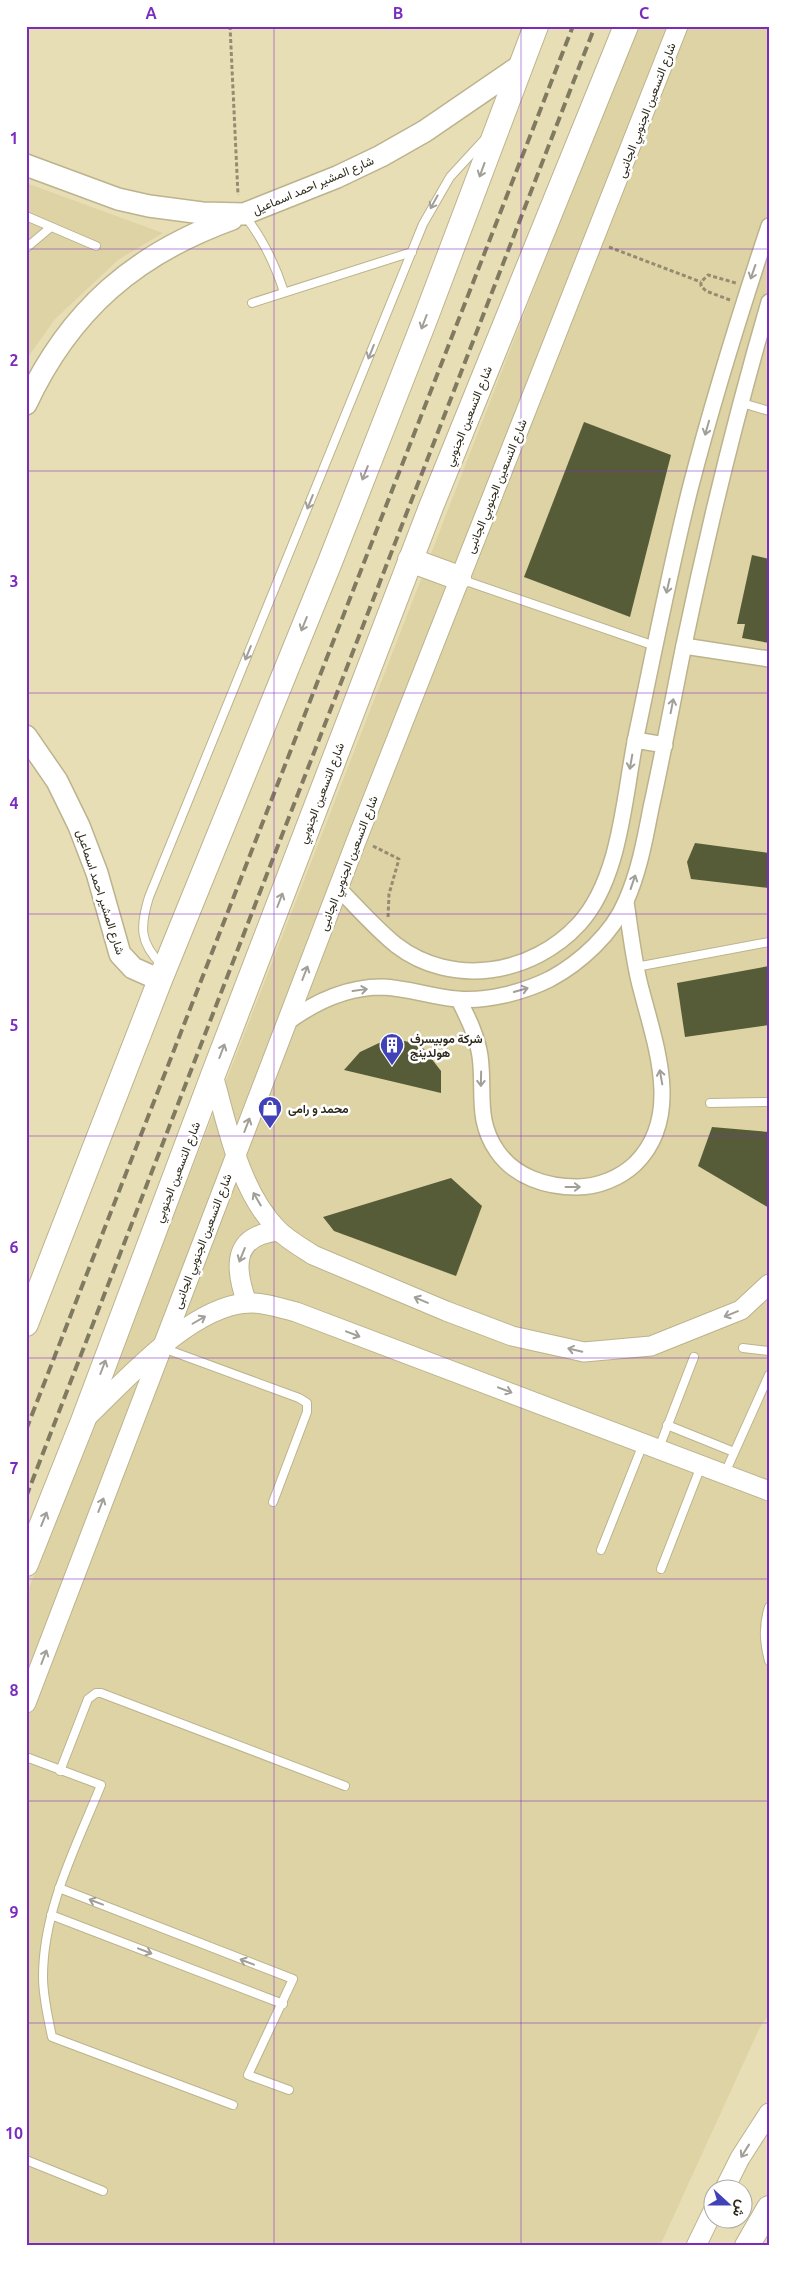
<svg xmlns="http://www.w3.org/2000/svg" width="795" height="2272" font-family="Ubuntu,Vazirmatn,sans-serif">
  <rect width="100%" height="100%" fill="#e8deb6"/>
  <!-- built -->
  <g fill="#ded3a4">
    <path d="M 636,26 L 769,26 L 769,2015 L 760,2027 L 660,2246 L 26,2246 L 26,1596 Z"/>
    <path d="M 26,183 L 163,233 L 118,260 L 55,319 L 26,360 Z"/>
  </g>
  <!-- building -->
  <g fill="#565c38">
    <path d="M 584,422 L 671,455 L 630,617 L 524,577 Z"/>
    <path d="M 752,555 L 769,559 L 769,643 L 742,638 L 745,624 L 737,624 Z"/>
    <path d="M 695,843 L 769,853 L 769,888 L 691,879 L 687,862 Z"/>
    <path d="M 769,966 L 769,1025 L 685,1037 L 677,983 Z"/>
    <path d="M 395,1039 L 409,1042 L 424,1049 L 441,1071 L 441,1093 L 344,1070 L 360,1052 L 379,1043 Z"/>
    <path d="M 712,1127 L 769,1132 L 769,1208 L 698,1166 Z"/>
    <path d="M 451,1178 L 482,1206 L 456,1276 L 334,1231 L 323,1217 Z"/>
  </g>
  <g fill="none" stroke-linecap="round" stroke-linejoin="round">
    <!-- service casing -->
    <g stroke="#bcb38d" stroke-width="10">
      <g id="service">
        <path d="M 26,216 L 96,246"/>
        <path d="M 245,216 C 263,239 275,264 284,292"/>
        <path d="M 26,248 L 51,227"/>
        <path d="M 252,303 L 412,252"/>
        <path d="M 742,403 L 769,411"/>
        <path d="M 460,579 L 655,646"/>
        <path d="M 162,965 C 139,943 140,926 149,897 L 423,224 L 450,177 L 484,140"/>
        <path d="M 636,967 L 769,942"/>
        <path d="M 710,1103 L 769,1102"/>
        <path d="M 163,1348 L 299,1398 L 307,1403 L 307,1412 L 273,1502"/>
        <path d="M 743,1348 L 769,1351"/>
        <path d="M 667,1425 L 734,1452"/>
        <path d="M 659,1448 L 694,1357"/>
        <path d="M 725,1473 L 769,1375"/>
        <path d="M 601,1550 L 643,1444"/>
        <path d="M 661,1569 L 701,1466"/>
        <path d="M 769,1607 C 763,1626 764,1642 769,1661"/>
        <path d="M 26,1757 L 101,1785 C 76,1847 43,1909 43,1977 C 43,1997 48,2017 52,2037 L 233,2105"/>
        <path d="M 60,1771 L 88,1699 L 96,1693 L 101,1693 L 345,1786"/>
        <path d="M 59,1888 L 293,1979 L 248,2075 L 289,2090"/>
        <path d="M 51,1915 L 283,2004"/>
        <path d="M 26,2160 L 103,2191"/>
      </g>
    </g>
    <!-- minor casing -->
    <g stroke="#bcb38d" stroke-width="18">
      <g id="minor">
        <path d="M 684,646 L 769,659"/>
        <path d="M 635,740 L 665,745"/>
        <path d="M 338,888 C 357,907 375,928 396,945 C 452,988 532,975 579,924 C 622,877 624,792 637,732 C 654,651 670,569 690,489 C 713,400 740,313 769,226"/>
        <path d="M 459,1000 C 468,1018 477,1036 480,1056 C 485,1091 475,1119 497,1151 C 515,1177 546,1187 577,1187 C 598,1187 620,1178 635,1164 C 685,1115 653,1039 639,981 C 633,955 630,929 626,902"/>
        <path d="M 285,1024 C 314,1002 345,987 382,987 C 408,988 432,997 457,999 C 486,1002 524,992 550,979 C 580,963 613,933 626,901 C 639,872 645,839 651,808 C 663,754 673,699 684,645 C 708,530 736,415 769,302"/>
      </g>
    </g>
    <!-- tertiary casing -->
    <g stroke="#bcb38d" stroke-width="21">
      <g id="tertiary">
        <path d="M 213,1075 C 228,1127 239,1190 278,1230 C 288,1240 301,1247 313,1255 L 446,1311 L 512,1336 L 584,1352 L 651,1346 L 741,1310 L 769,1284"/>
        <path d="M 247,1303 C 234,1267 232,1235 279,1231"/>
        <path d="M 84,1420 C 124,1382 189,1307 247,1303 C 263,1302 280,1308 296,1312 L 769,1491"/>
        <path d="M 26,1703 L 357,839 L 678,26"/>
        <path d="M 724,2190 L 740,2158 L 769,2113"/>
        <path d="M 696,2246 L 712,2213"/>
      </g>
    </g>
    <!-- secondary casing -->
    <g stroke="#bcb38d" stroke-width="24">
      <g id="secondary">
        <path d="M 26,165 L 118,199 L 149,206 L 202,213 L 244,214 L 337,177 L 381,156 L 425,131 L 520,66"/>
        <path d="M 26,404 C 70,310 135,254 232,219"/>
        <path d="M 26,736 L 57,781 L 79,826 L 97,873 L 120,954 L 133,968 L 160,980"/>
      </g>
    </g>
    <!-- primary casing -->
    <g stroke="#bcb38d" stroke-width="26">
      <g id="primary">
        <path d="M 410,560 L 459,578"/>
        <path d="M 26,1324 L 160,980 L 330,562 L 426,317 L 536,26"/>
        <path d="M 26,1564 L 83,1421 L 213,1075 L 431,507 L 626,26"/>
        <path d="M 747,2246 L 769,2208"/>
      </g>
    </g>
    <!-- path -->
    <g stroke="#948c70" stroke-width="3" stroke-dasharray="4 2.5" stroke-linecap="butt">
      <path d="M 230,26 L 238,195"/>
      <path d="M 609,247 L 701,282"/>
      <path d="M 730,300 L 706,291 L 701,286 L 701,282 L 708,275 L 736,283"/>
      <path d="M 373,846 L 399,859 L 389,894 L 388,918"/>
    </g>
    <!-- service -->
    <use href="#service" stroke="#fff" stroke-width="8"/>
    <!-- minor -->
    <use href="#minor" stroke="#fff" stroke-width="15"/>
    <!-- tertiary -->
    <use href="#tertiary" stroke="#fff" stroke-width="19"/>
    <!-- secondary -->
    <use href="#secondary" stroke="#fff" stroke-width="21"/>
    <!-- primary -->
    <use href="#primary" stroke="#fff" stroke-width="24"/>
    <!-- rail -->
    <g stroke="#807a60" stroke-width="4" stroke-dasharray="10 5" stroke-linecap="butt">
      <path d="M 26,1430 L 573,26"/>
      <path d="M 26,1497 L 595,26"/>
    </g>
  </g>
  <!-- one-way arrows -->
  <defs><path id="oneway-shaft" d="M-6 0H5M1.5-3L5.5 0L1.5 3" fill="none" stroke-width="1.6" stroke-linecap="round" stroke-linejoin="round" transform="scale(1.25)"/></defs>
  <g stroke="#a19f98">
    <use href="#oneway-shaft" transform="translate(482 170) rotate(110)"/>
    <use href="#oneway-shaft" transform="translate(434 202) rotate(119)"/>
    <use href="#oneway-shaft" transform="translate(753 272) rotate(109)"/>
    <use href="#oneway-shaft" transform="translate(424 322) rotate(111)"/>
    <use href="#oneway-shaft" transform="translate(371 352) rotate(112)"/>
    <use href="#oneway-shaft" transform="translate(707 428) rotate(106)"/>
    <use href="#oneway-shaft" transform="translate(365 473) rotate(112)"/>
    <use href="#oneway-shaft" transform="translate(310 502) rotate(112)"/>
    <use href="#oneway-shaft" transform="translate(668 586) rotate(103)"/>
    <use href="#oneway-shaft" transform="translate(304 624) rotate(112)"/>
    <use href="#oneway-shaft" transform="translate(248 653) rotate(112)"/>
    <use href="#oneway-shaft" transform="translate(672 706) rotate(-79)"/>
    <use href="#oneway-shaft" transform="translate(631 762) rotate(100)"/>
    <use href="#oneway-shaft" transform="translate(633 882) rotate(-71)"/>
    <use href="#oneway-shaft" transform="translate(280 900) rotate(-69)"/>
    <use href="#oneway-shaft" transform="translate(305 973) rotate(-69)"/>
    <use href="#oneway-shaft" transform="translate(360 990) rotate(-8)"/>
    <use href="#oneway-shaft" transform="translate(521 990) rotate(-16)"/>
    <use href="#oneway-shaft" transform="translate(222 1051) rotate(-69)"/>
    <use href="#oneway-shaft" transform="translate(661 1077) rotate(-100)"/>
    <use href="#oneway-shaft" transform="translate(481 1079) rotate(91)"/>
    <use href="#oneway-shaft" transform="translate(247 1125) rotate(-69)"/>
    <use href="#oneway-shaft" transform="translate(573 1187)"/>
    <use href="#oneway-shaft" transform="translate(257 1199) rotate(-120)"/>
    <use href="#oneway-shaft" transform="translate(242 1255) rotate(112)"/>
    <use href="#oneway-shaft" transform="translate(421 1300) rotate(-157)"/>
    <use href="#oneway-shaft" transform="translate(731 1314) rotate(158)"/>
    <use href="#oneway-shaft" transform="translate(199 1320) rotate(-30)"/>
    <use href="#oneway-shaft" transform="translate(353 1334) rotate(21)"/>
    <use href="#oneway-shaft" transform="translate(575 1350) rotate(-167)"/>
    <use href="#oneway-shaft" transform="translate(103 1367) rotate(-69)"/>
    <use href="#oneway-shaft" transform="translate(505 1390) rotate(21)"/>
    <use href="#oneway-shaft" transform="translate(101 1505) rotate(-69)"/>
    <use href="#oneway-shaft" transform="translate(44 1519) rotate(-68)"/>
    <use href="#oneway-shaft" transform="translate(44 1657) rotate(-69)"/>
    <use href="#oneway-shaft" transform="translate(96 1902) rotate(-159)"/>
    <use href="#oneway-shaft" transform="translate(145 1951) rotate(21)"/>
    <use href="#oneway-shaft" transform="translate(247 1962) rotate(-159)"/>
    <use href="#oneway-shaft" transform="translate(745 2151) rotate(122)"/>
  </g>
  <!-- grid -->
  <path fill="none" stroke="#7b2cbf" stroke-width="1" stroke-opacity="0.55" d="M 274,26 L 274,2246M 521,26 L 521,2246M 26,249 L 769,249M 26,471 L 769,471M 26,693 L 769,693M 26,914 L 769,914M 26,1136 L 769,1136M 26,1358 L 769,1358M 26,1579 L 769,1579M 26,1801 L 769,1801M 26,2023 L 769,2023"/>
  <!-- icons -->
  <defs>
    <g id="building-pin" transform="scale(1.25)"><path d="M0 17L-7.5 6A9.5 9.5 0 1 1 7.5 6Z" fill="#4242b8" stroke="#fff"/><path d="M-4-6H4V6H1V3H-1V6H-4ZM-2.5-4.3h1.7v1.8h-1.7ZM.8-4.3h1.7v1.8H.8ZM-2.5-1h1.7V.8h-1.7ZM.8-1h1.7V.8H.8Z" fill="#fff"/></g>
    <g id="shop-pin" transform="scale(1.25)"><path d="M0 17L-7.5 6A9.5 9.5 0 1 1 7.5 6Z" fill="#4242b8" stroke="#fff"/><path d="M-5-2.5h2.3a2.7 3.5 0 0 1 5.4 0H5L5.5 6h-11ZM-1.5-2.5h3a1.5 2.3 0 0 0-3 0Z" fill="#fff"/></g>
  </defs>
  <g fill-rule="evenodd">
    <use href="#building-pin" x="392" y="1045"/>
    <use href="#shop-pin" x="270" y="1108"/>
  </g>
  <g text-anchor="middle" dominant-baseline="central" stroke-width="5" stroke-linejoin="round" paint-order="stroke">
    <!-- street labels -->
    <g font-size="12" fill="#2e2a1b" stroke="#fff">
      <text transform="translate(646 110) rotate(-69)">شارع التسعين الجنوبي الجانبى</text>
      <text transform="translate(313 185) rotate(-23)">شارع المشير احمد اسماعيل</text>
      <text transform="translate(468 416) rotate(-68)">شارع التسعين الجنوبي</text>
      <text transform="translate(496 486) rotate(-68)">شارع التسعين الجنوبي الجانبى</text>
      <text transform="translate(321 793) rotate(-69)">شارع التسعين الجنوبي</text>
      <text transform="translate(348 863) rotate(-69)">شارع التسعين الجنوبي الجانبى</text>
      <text transform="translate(101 892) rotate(72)">شارع المشير احمد اسماعيل</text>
      <text transform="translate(177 1172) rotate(-69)">شارع التسعين الجنوبي</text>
      <text transform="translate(202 1241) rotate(-69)">شارع التسعين الجنوبي الجانبى</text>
    </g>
    <!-- poi labels -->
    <g font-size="12" font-weight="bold" fill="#2e2a1b" stroke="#fff" text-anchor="start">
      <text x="410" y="1038">شركة موبيسرف<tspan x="410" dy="14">هولدينج</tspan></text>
      <text x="288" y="1108">محمد و رامى</text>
    </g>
  </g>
  <!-- border -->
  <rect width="795" height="2272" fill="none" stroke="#ffffff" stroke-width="55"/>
  <!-- north arrow -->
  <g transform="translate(728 2204) rotate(111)"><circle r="24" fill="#ffffff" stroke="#abaaa4"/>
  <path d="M0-4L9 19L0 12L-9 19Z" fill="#4242b8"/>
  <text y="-8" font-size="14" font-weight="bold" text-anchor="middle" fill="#2e2a1b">ش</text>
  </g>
  <rect x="28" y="28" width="740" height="2216" fill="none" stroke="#7b2cbf" stroke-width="2"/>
  <g font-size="16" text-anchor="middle" font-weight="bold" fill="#7b2cbf">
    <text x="151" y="19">A</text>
    <text x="398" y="19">B</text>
    <text x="644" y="19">C</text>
    <text x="14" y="144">1</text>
    <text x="14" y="366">2</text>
    <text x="14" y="587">3</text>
    <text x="14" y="809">4</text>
    <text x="14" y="1031">5</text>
    <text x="14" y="1253">6</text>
    <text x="14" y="1474">7</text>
    <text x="14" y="1696">8</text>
    <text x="14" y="1918">9</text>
    <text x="14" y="2139">10</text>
  </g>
</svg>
